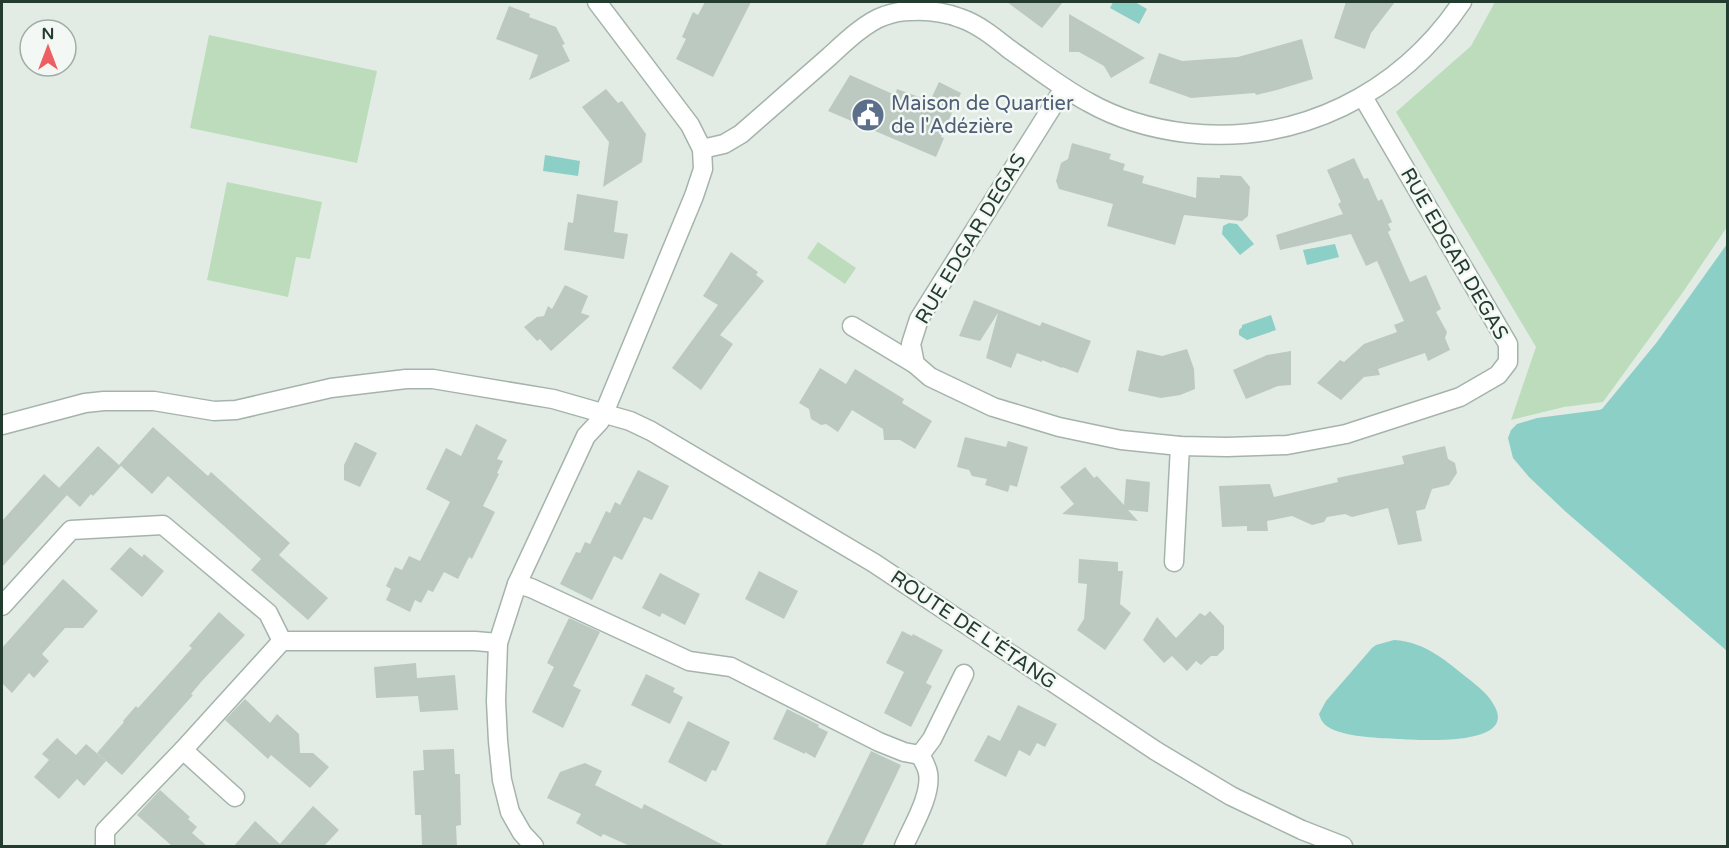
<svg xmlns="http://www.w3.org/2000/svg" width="1729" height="848" font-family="'Varela Round',sans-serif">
  <rect width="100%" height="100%" fill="#e2ece5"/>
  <!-- green -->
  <g fill="#bcdcbc">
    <path d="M 1495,2 L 1728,2 L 1727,227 L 1683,292 L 1603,402 L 1564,407 L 1511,420 L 1536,347 L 1396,112 L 1471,46 Z"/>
    <path d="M 209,35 L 377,71 L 357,163 L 190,128 Z"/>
    <path d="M 227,182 L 322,202 L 310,259 L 296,257 L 288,297 L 207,280 Z"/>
    <path d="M 818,242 L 856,268 L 845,284 L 807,258 Z"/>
  </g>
  <!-- water -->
  <g fill="#8ccfc7">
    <path d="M 1113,2 L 1135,2 L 1147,9 L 1139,24 L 1110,8 Z"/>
    <path d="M 545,155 L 580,161 L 578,176 L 543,171 Z"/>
    <path d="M 1229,223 L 1237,224 L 1254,244 L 1240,255 L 1222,234 L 1223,226 Z"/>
    <path d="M 1335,244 L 1339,257 L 1307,265 L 1303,250 Z"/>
    <path d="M 1727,244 L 1728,651 L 1727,651 L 1566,512 L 1529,477 L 1513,458 L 1508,438 L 1511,430 L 1517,424 L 1537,418 L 1599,410 L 1602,409 L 1657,342 Z"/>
    <path d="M 1271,315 L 1276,330 L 1247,340 L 1239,335 L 1239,330 L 1242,327 L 1242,325 Z"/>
    <path d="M 1394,640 C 1426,642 1446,661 1470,680 C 1480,688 1489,695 1495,707 C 1516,747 1417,740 1398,739 C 1380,738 1350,737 1334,730 C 1326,727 1321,722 1319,714 L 1326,701 L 1372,648 L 1376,645 Z"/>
  </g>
  <!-- building -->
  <g fill="#bbc9c0">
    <path d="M 705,2 L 751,2 L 713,77 L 676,59 L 686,39 L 682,37 L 693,12 L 698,15 Z"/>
    <path d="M 1007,2 L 1063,2 L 1042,28 Z"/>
    <path d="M 1346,2 L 1395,2 L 1371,33 L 1365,49 L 1334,38 Z"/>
    <path d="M 509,6 L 530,14 L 529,17 L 556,27 L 565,44 L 562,45 L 570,61 L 529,80 L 538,55 L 496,39 Z"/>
    <path d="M 1069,14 L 1145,58 L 1111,78 L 1104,66 L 1079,52 L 1069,52 Z"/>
    <path d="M 1302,39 L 1313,79 L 1277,90 L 1256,95 L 1255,93 L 1191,98 L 1149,83 L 1159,53 L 1182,61 L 1238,57 Z"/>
    <path d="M 850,75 L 895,95 L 897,89 L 930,101 L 939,82 L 961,93 L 941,137 L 944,138 L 936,157 L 828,111 Z"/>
    <path d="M 606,89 L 618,103 L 622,101 L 646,134 L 642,162 L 603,187 L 609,142 L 582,107 Z"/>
    <path d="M 1072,143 L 1111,154 L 1109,159 L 1125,164 L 1123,170 L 1144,176 L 1142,183 L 1196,198 L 1197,177 L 1220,178 L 1220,175 L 1241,176 L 1250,187 L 1248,216 L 1242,221 L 1184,215 L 1175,245 L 1107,226 L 1113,204 L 1059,189 L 1056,181 L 1061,163 L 1068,159 Z"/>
    <path d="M 1354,158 L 1364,179 L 1368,178 L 1378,201 L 1382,199 L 1392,222 L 1388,224 L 1391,230 L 1388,232 L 1410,282 L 1426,275 L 1441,309 L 1436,312 L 1447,332 L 1445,338 L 1450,350 L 1428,361 L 1425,353 L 1378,369 L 1380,375 L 1364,377 L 1341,400 L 1317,383 L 1340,360 L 1344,362 L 1364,344 L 1397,332 L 1394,325 L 1404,321 L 1377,261 L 1366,266 L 1351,234 L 1280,250 L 1276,235 L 1343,214 L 1338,204 L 1341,202 L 1327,170 Z"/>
    <path d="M 577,194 L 618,201 L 614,232 L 628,234 L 624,259 L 564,250 L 568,222 L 573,223 Z"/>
    <path d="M 731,252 L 758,272 L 756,275 L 764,281 L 720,335 L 733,344 L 701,390 L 672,368 L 718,305 L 703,296 Z"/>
    <path d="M 565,285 L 588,296 L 581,313 L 590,316 L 551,351 L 540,339 L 537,341 L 524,327 L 537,317 L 544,316 L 548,306 L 552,309 Z"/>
    <path d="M 974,300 L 1040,326 L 1042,322 L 1091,341 L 1078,373 L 1062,367 L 1062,368 L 1042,360 L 1042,362 L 1017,353 L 1011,368 L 986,358 L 998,313 L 980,341 L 959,336 Z"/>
    <path d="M 1187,349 L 1194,369 L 1195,389 L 1180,395 L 1161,398 L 1128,391 L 1137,350 L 1162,356 Z"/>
    <path d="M 1291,351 L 1291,385 L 1278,386 L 1246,399 L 1233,370 L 1267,355 Z"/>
    <path d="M 820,368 L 846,384 L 855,369 L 904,399 L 902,403 L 932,421 L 915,449 L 900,440 L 884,440 L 883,429 L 852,410 L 838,432 L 826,424 L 821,425 L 811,419 L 809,409 L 799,403 Z"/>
    <path d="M 476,424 L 507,440 L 497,459 L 503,461 L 497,473 L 499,474 L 483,506 L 495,512 L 472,559 L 469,557 L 458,579 L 444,572 L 433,592 L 428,590 L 421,603 L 415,600 L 410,612 L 386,600 L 391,589 L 386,586 L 395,567 L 402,570 L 409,556 L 420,561 L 450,502 L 426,489 L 446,448 L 461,456 Z"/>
    <path d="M 153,427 L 208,476 L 211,472 L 290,543 L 279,555 L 328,598 L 308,620 L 251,570 L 261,559 L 168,476 L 152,494 L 121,466 L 93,496 L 91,494 L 80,507 L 59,488 L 98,446 L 119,465 Z"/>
    <path d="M 965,437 L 1006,447 L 1008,441 L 1028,447 L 1017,487 L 1010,485 L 1008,492 L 985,485 L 987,479 L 972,476 L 969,470 L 957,467 Z"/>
    <path d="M 355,442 L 377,453 L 360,487 L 344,480 L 344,465 Z"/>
    <path d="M 1445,446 L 1448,459 L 1455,463 L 1457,473 L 1449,485 L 1432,489 L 1425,509 L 1416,511 L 1422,541 L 1398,545 L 1388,508 L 1352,517 L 1345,514 L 1327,517 L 1324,522 L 1312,525 L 1292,516 L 1267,521 L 1268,531 L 1247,531 L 1247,526 L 1222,527 L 1219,486 L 1270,484 L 1274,497 L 1338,482 L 1337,478 L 1404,464 L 1402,456 Z"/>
    <path d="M 1085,467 L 1094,478 L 1097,476 L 1124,505 L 1126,479 L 1150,482 L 1148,512 L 1128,510 L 1138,521 L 1062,514 L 1074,504 L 1060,487 Z"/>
    <path d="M 638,470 L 669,486 L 652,520 L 644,517 L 622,560 L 614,556 L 592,600 L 560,584 L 576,552 L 580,553 L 585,542 L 590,544 L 606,511 L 610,513 L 615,502 L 620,505 Z"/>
    <path d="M 44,474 L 67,495 L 2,567 L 2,521 Z"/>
    <path d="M 130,547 L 142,557 L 144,554 L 164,571 L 142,597 L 110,569 Z"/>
    <path d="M 1079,559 L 1118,562 L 1118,571 L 1123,571 L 1120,604 L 1131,613 L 1105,650 L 1077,630 L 1084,619 L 1087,584 L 1078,583 Z"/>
    <path d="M 759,571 L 798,591 L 784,619 L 745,599 Z"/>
    <path d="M 660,573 L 700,594 L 685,625 L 662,613 L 660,617 L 642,608 Z"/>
    <path d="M 63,579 L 98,611 L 83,628 L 65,628 L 42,654 L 49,661 L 34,678 L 29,673 L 12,693 L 2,683 L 2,648 Z"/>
    <path d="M 1210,611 L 1224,626 L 1224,649 L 1217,656 L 1211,656 L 1201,665 L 1196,661 L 1187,671 L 1172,656 L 1164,663 L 1143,640 L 1157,617 L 1176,638 L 1200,613 L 1205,616 Z"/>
    <path d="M 219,612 L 245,635 L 201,682 L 191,694 L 193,695 L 122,775 L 97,753 L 124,722 L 123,721 L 136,706 L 138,708 L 192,648 L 189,646 Z"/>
    <path d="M 569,618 L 600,632 L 573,686 L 581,690 L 563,728 L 532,712 L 554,667 L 547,663 Z"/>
    <path d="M 902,631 L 912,636 L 913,634 L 943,650 L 926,683 L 932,686 L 911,727 L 884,713 L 904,672 L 886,663 Z"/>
    <path d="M 416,663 L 417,678 L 455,675 L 458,710 L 420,712 L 418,696 L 376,698 L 374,667 Z"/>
    <path d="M 646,674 L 675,688 L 673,692 L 683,697 L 670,724 L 631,705 Z"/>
    <path d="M 245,699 L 270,723 L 277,714 L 299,734 L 300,753 L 313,753 L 329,767 L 310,788 L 271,755 L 268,759 L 225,720 Z"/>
    <path d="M 1018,705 L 1057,724 L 1045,747 L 1037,743 L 1030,756 L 1019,750 L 1006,777 L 974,761 L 988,735 L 1000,741 Z"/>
    <path d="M 787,709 L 819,725 L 818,727 L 828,732 L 815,758 L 805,752 L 805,754 L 773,739 Z"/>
    <path d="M 688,721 L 730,742 L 716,771 L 712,770 L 706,782 L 668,762 Z"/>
    <path d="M 57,738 L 76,755 L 86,744 L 106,761 L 84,786 L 77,779 L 59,799 L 34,777 L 49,760 L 42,754 Z"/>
    <path d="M 454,749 L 455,774 L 460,774 L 461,825 L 456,826 L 457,846 L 422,846 L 421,815 L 415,815 L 413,771 L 424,770 L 423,750 Z"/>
    <path d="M 871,751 L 901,765 L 892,784 L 862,846 L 825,846 Z"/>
    <path d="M 585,763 L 602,771 L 595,785 L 642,809 L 644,804 L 725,846 L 630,846 L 603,834 L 601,837 L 576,823 L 581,814 L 547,798 L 560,772 Z"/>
    <path d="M 160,790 L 190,817 L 188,819 L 197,827 L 192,833 L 207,846 L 172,846 L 137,815 Z"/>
    <path d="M 313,806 L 339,830 L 324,846 L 234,846 L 255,821 L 280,844 Z"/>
  </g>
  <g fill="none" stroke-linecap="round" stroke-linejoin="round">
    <!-- minor casing -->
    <g stroke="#a5b4ab" stroke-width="21">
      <g id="minor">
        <path d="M 1064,88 L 919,319 L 911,344 L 915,364 L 930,377 L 993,407 L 1059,427 L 1121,440 L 1180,446 L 1227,447 L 1287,445 L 1346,434 L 1460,397 L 1498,375 L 1508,362 L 1508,344 L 1363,97"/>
        <path d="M 702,149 L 724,144 L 741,134 C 771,108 800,82 830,56 C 844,43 866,22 884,16 C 892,13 903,11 911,11 C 927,10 944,12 960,18 C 978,24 994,37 1009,49 C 1035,67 1060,87 1088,102 C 1118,119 1153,129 1187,133 C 1298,145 1400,94 1462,2"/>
        <path d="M 852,326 L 915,364"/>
        <path d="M 2,425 L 85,403 L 104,401 L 154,401 L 214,411 L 236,410 L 331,388 L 406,379 L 433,379 L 553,399 L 630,421 L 651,431 L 874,563 L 1156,751 L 1231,796 L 1302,830 L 1343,846"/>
        <path d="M 1174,562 L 1180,446"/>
        <path d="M 517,584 L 531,588 L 689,661 L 731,667 L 879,742 L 904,752 L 920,755"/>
        <path d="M 2,606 L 71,530 L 163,525 L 268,613 L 282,641"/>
        <path d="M 183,750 L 235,797"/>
        <path d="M 105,846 L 105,831 L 183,750 L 282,641 L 475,641 L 498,643"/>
        <path d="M 534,846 L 522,833 L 510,812 L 502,780 L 498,741 L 496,701 L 498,643 L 517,584 L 586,436 L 600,421 L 604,413 L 694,196 L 703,169 L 702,149 L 690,125 L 597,2"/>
        <path d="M 904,846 C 912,827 932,795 928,773 C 927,767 923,760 920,755 L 932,739 L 964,674"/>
      </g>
    </g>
    <!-- minor -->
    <use href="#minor" stroke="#fff" stroke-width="18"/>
  </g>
  <!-- icons -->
  <defs>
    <g id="civic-disc" transform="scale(1.725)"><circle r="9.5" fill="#5c6f8a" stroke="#f3f8f4"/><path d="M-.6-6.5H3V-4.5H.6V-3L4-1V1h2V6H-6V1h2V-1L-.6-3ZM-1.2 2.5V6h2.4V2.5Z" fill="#fff"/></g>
  </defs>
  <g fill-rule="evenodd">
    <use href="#civic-disc" x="868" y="115"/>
  </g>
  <g text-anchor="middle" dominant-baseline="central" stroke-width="5" stroke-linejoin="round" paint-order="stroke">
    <!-- service labels -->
    <g font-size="20" fill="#4e5e75" stroke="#f3f8f4" text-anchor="start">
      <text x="891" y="104">Maison de Quartier<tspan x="891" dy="23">de l'Adézière</tspan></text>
    </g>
    <!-- street labels -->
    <g font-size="20" fill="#233c2f" stroke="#f3f8f4">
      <text transform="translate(971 239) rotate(-59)">RUE EDGAR DEGAS</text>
      <text transform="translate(1454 254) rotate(60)">RUE EDGAR DEGAS</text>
      <text transform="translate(973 630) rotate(34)">ROUTE DE L'ÉTANG</text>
    </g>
  </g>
  <!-- border -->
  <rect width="1729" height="848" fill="none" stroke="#233c2f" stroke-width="6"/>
  <!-- north arrow -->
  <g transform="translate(48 48)"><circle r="28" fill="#f3f8f4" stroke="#a0ada5" stroke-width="1.5"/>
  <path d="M0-4.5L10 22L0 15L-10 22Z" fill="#ed5f62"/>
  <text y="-9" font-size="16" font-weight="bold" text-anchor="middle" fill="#233c2f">N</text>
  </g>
</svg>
